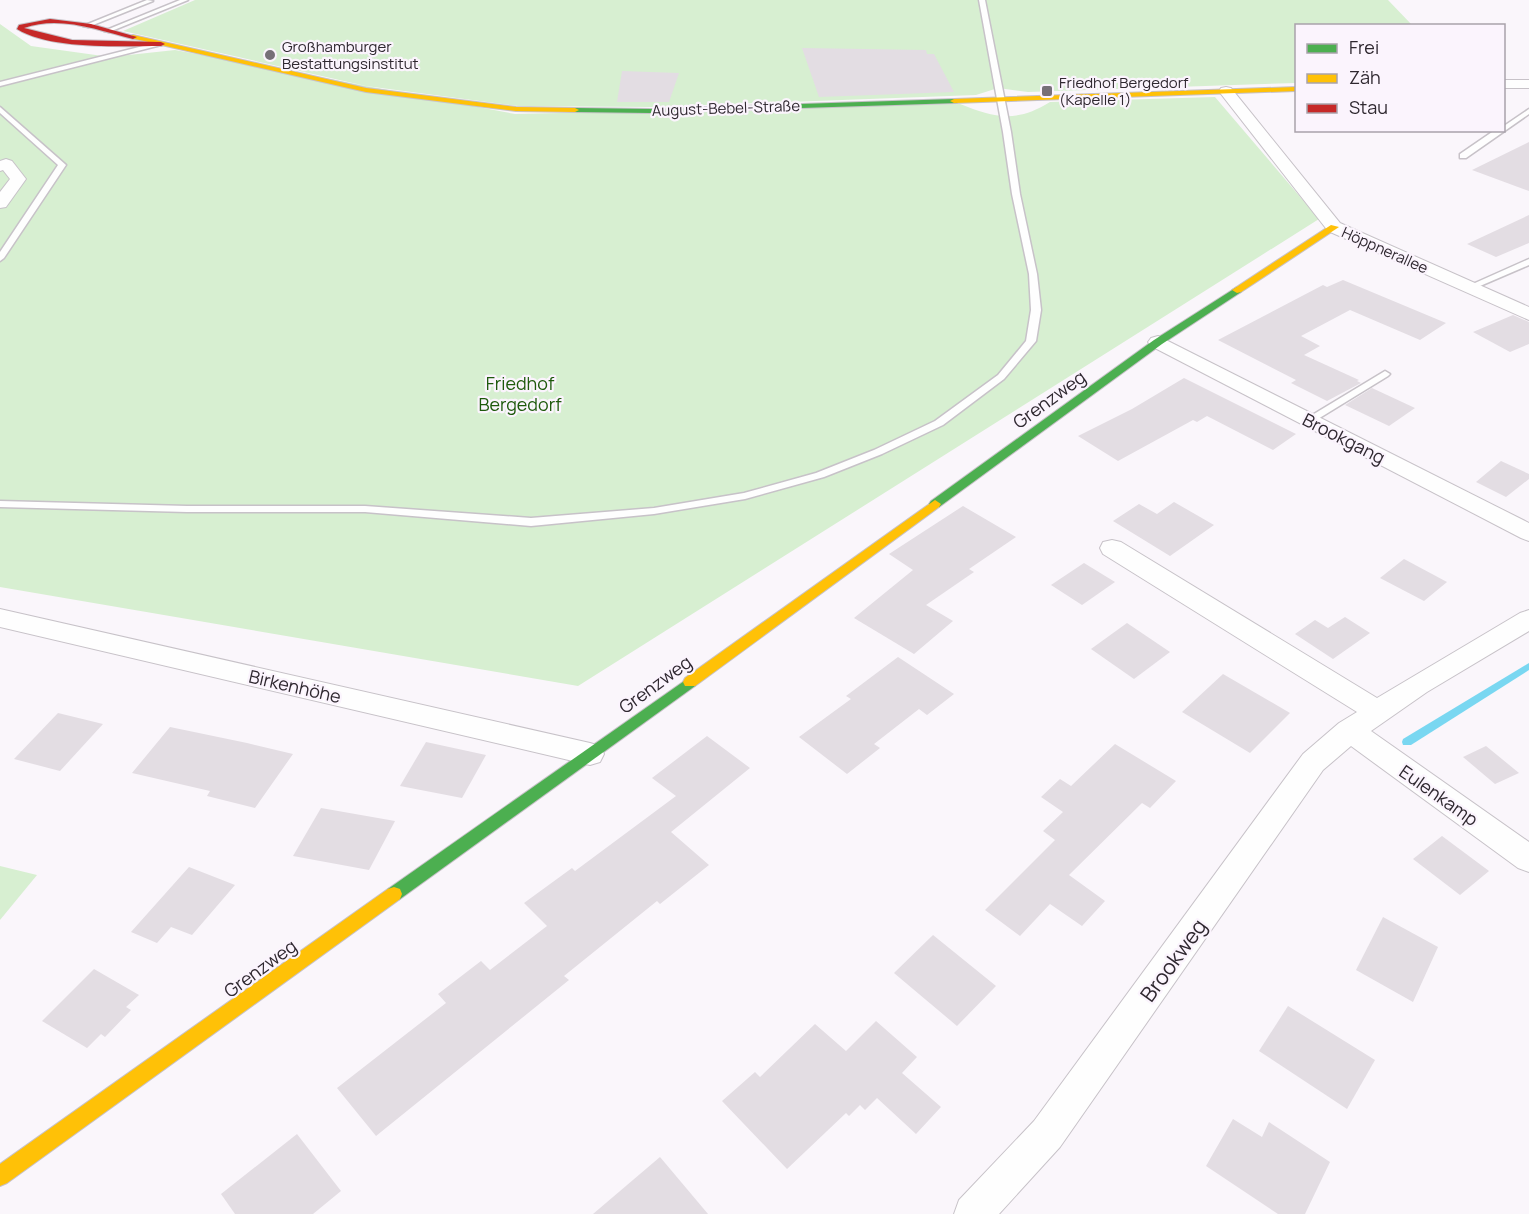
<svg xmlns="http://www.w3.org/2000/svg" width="1529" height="1214" font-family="Manrope,sans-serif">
  <rect width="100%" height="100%" fill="#faf6fb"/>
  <!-- green -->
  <g fill="#d7efd1">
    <path d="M 195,0 L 1388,0 L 1412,25 L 1296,26 L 1296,83 L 1028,92 L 998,88 L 976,95 L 651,107 L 518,106 L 366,86 L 123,31 Z"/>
    <path d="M 0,24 L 31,46 L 110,57 L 175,50 L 515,114 L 960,104 C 995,118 1016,123 1050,102 L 1215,97 L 1319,219 L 578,686 L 0,587 Z"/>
    <path d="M 0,866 L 37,875 L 0,920 Z"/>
  </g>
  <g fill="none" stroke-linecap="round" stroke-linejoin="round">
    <!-- stream -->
    <path fill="#79d7f1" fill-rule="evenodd" d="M 1529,663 L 1529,670 L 1411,745 L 1403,745 L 1402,742 L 1403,739 Z"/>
  </g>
  <!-- building -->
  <g fill="#e3dde3">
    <path d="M 802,48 L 926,50 L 927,54 L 934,54 L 954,92 L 819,97 Z"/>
    <path d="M 622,71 L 679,73 L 669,102 L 617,102 Z"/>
    <path d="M 1529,142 L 1529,191 L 1472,170 Z"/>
    <path d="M 1529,215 L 1529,243 L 1496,257 L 1467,244 Z"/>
    <path d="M 1343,280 L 1446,323 L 1420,340 L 1350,310 L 1301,336 L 1320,346 L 1304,355 L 1359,380 L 1357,381 L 1361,383 L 1327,401 L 1291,383 L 1296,380 L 1218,340 L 1323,285 L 1327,287 Z"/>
    <path d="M 1513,315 L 1529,322 L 1529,344 L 1510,352 L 1473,332 Z"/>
    <path d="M 1184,378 L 1296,434 L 1273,450 L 1207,416 L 1197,422 L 1193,420 L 1118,461 L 1078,436 L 1132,409 Z"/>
    <path d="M 1372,388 L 1415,408 L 1389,426 L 1345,405 Z"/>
    <path d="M 1501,461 L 1529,474 L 1529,479 L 1506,497 L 1476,482 Z"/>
    <path d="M 1174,502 L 1214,525 L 1170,556 L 1113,521 L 1139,504 L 1157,514 Z"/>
    <path d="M 963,506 L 1016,537 L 969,569 L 974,572 L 926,605 L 953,621 L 914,654 L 854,618 L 913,570 L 889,554 Z"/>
    <path d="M 1404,559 L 1447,582 L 1424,601 L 1380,578 Z"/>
    <path d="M 1084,563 L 1115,582 L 1082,605 L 1051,585 Z"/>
    <path d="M 1345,617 L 1370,633 L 1333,659 L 1295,634 L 1315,620 L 1328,628 Z"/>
    <path d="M 1127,623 L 1170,652 L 1134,679 L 1091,649 Z"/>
    <path d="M 898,657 L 954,694 L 927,715 L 919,709 L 874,744 L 880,748 L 847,774 L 799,737 L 851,699 L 846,696 Z"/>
    <path d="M 1223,674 L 1290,713 L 1250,753 L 1182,712 Z"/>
    <path d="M 58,713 L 103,724 L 60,771 L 14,759 Z"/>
    <path d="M 170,727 L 247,743 L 293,754 L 255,808 L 207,796 L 210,791 L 132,773 Z"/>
    <path d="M 707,736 L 750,768 L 671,832 L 709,865 L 660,904 L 657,901 L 564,976 L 569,980 L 376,1136 L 337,1088 L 446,1003 L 438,994 L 481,961 L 490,970 L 547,926 L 524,903 L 572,868 L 575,871 L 676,796 L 652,778 Z"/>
    <path d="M 426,742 L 486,755 L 462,798 L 400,786 Z"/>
    <path d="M 1115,744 L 1176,781 L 1150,808 L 1142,803 L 1069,875 L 1105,901 L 1082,926 L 1050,904 L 1020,936 L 985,910 L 1055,840 L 1043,831 L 1063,812 L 1041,797 L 1060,779 L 1071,786 Z"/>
    <path d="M 1486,746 L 1519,773 L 1495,784 L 1463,757 Z"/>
    <path d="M 321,808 L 395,821 L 369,870 L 293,856 Z"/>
    <path d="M 1442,836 L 1489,871 L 1460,895 L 1413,859 Z"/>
    <path d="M 189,867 L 235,885 L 192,935 L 171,927 L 157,943 L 131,932 Z"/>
    <path d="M 1383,917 L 1438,947 L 1413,1002 L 1356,970 Z"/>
    <path d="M 933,935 L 996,986 L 957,1026 L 894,973 Z"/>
    <path d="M 94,969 L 139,995 L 126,1007 L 131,1010 L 105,1037 L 101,1034 L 87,1048 L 42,1021 Z"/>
    <path d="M 1288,1006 L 1375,1060 L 1347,1109 L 1259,1051 Z"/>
    <path d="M 876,1021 L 917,1057 L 902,1073 L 941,1107 L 916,1134 L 877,1098 L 865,1110 L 860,1105 L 849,1116 L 846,1113 L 787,1169 L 722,1101 L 755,1072 L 760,1077 L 815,1024 L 846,1051 Z"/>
    <path d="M 1233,1119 L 1262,1137 L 1269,1122 L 1330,1162 L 1305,1214 L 1278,1214 L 1206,1166 Z"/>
    <path d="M 297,1134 L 341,1191 L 313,1214 L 235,1214 L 221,1194 Z"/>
    <path d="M 660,1157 L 708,1214 L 593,1214 Z"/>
  </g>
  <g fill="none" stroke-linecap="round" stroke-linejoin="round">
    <!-- lane casing -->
    <g stroke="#c7c2c8" stroke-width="3">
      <g id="lane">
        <path d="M 147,0 L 153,1 L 88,27 L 83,26 Z"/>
        <path d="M 180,0 L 188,0 L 109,32 L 104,31 Z"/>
        <path d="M 979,0 L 985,0 L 1011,132 L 1020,194 L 1037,274 L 1041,310 L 1036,341 L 1004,379 L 943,425 L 882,454 L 824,477 L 745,499 L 654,514 L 531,526 L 365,512 L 187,512 L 0,507 L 0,501 L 187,506 L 365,506 L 531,518 L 654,508 L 744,493 L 816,473 L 874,450 L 935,421 L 998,375 L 1026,341 L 1031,310 L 1029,274 L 1012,194 L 1003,132 Z"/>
        <path d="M 159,42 L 161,43 L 161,45 L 0,86 L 0,82 Z"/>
        <path d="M 0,107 L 66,165 L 4,258 L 0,261 L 0,252 L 58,165 L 0,113 Z"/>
        <path d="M 1529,109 L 1529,114 L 1466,158 L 1460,158 L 1460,154 L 1495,130 L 1504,130 L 1504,126 Z"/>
        <path d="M 1529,259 L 1529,265 L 1473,289 L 1466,287 Z"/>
        <path d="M 1385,371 L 1390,374 L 1388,376 L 1313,422 L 1305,422 L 1304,420 Z"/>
      </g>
    </g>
    <!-- street casing -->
    <g stroke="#c7c2c8" stroke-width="2">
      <g id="street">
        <rect x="1504" y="80" width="25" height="8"/>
        <path d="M 1226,87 L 1231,88 L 1340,223 L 1529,307 L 1529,320 L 1328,231 L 1221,94 L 1219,91 L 1221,88 Z"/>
        <path d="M 6,159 L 12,161 L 26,179 L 6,207 L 0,208 L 0,192 L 10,179 L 3,170 L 0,171 L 0,161 Z"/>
        <path d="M 1158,336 L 1529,523 L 1529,541 L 1521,538 L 1151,346 L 1148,342 L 1151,338 Z"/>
        <path d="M 1112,540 L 1121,542 L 1377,698 L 1520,613 L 1529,610 L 1529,631 L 1427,692 L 1371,731 L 1529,842 L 1529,872 L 1518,868 L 1351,746 L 1323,770 L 1060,1147 L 999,1214 L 954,1214 L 959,1200 L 1034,1121 L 1303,754 L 1339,723 L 1357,712 L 1103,554 L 1100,548 L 1103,542 Z"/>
        <path d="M 0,609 L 590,743 L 600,746 L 604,754 L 600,762 L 590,765 L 0,627 Z"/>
      </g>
    </g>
    <!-- fast casing -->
    <g stroke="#c7c2c8" stroke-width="2">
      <g id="fast">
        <path d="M 954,99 L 958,101 L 957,103 L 651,113 L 575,112 L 571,110 L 575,108 L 651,109 Z"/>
        <path d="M 1237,287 L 1242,290 L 1241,292 L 1162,344 L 939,507 L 931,507 L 929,504 L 931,501 L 1154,340 Z"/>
        <path d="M 690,677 L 695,678 L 697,682 L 695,686 L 400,899 L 394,901 L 388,899 L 386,894 L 388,889 Z"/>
      </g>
    </g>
    <!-- slow casing -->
    <g stroke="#c7c2c8" stroke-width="2">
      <g id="slow">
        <path d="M 133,35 L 366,88 L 516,107 L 575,108 L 579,110 L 575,112 L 516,111 L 366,92 L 131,38 L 129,37 Z"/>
        <path d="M 1296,87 L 1296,91 L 954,103 L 950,101 L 954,99 Z"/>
        <path d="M 1331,225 L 1339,227 L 1241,292 L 1237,293 L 1232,290 Z"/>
        <path d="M 935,500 L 941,504 L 939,507 L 695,686 L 685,686 L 683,682 L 685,678 Z"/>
        <path d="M 394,887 L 400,889 L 402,894 L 400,899 L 7,1183 L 0,1186 L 0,1164 L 388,889 Z"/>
      </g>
    </g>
    <!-- jam casing -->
    <g stroke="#c7c2c8" stroke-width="2">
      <path id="jam" d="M 50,19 L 91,24 L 137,37 L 133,39 C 98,30 59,15 24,28 L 72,40 L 161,42 L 165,44 L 161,46 C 122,46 50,50 17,29 L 19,25 Z"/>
    </g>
    <!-- lane -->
    <use href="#lane" fill="#fefefe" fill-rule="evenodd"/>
    <!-- street -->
    <use href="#street" fill="#fefefe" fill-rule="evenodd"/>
    <!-- fast -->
    <use href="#fast" fill="#4caf50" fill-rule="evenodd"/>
    <!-- slow -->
    <use href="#slow" fill="#ffc107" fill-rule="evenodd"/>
    <!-- jam -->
    <use href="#jam" fill="#c62828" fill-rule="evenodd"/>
  </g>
  <!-- markers -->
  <g fill="#767077" stroke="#fbf4fd" stroke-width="2">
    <circle cx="270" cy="55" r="6"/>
    <rect x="1041" y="85" width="12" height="12" rx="3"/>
  </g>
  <g text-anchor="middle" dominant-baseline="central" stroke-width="4.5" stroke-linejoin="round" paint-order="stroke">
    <!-- far-poi labels -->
    <g font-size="15" fill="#2f2830" stroke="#fbf4fd" text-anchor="start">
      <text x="282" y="46">Großhamburger<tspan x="282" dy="17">Bestattungsinstitut</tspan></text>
      <text x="1059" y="82">Friedhof Bergedorf<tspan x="1059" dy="17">(Kapelle 1)</tspan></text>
    </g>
    <!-- far-street labels -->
    <g font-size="15" fill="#2f2830" stroke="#fbf4fd">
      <text transform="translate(726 108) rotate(-2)">August-Bebel-Straße</text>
      <text transform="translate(1385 250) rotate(24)">Höppnerallee</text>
    </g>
    <!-- park labels -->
    <g font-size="18" fill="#1e5a0c" stroke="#fbf4fd">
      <text x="520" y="383">Friedhof<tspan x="520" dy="21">Bergedorf</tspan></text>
    </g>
    <!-- street labels -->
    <g font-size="18" fill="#2f2830" stroke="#fbf4fd">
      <text transform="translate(1049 399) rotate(-36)">Grenzweg</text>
      <text transform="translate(1344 438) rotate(27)">Brookgang</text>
      <text transform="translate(655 684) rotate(-36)">Grenzweg</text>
      <text transform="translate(295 686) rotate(13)">Birkenhöhe</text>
      <text transform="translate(1439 795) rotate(35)">Eulenkamp</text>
      <text transform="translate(260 968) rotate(-36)">Grenzweg</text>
    </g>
    <!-- near-street labels -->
    <g font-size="21" fill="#2f2830" stroke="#fbf4fd">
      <text transform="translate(1173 960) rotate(-54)">Brookweg</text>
    </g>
  </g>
  <!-- legend -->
  <rect x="1295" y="24" width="210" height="108" fill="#fbf4fd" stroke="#a9a2ab" stroke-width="1.5"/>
  <rect x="1307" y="44" width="30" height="9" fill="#4caf50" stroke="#a9a2ab" stroke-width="1.5"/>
  <text x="1349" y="54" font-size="18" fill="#2f2830">Frei</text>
  <rect x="1307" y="74" width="30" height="9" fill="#ffc107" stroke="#a9a2ab" stroke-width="1.5"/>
  <text x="1349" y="84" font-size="18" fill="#2f2830">Zäh</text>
  <rect x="1307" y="104" width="30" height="9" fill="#c62828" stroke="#a9a2ab" stroke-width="1.5"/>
  <text x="1349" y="114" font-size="18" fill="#2f2830">Stau</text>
</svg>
